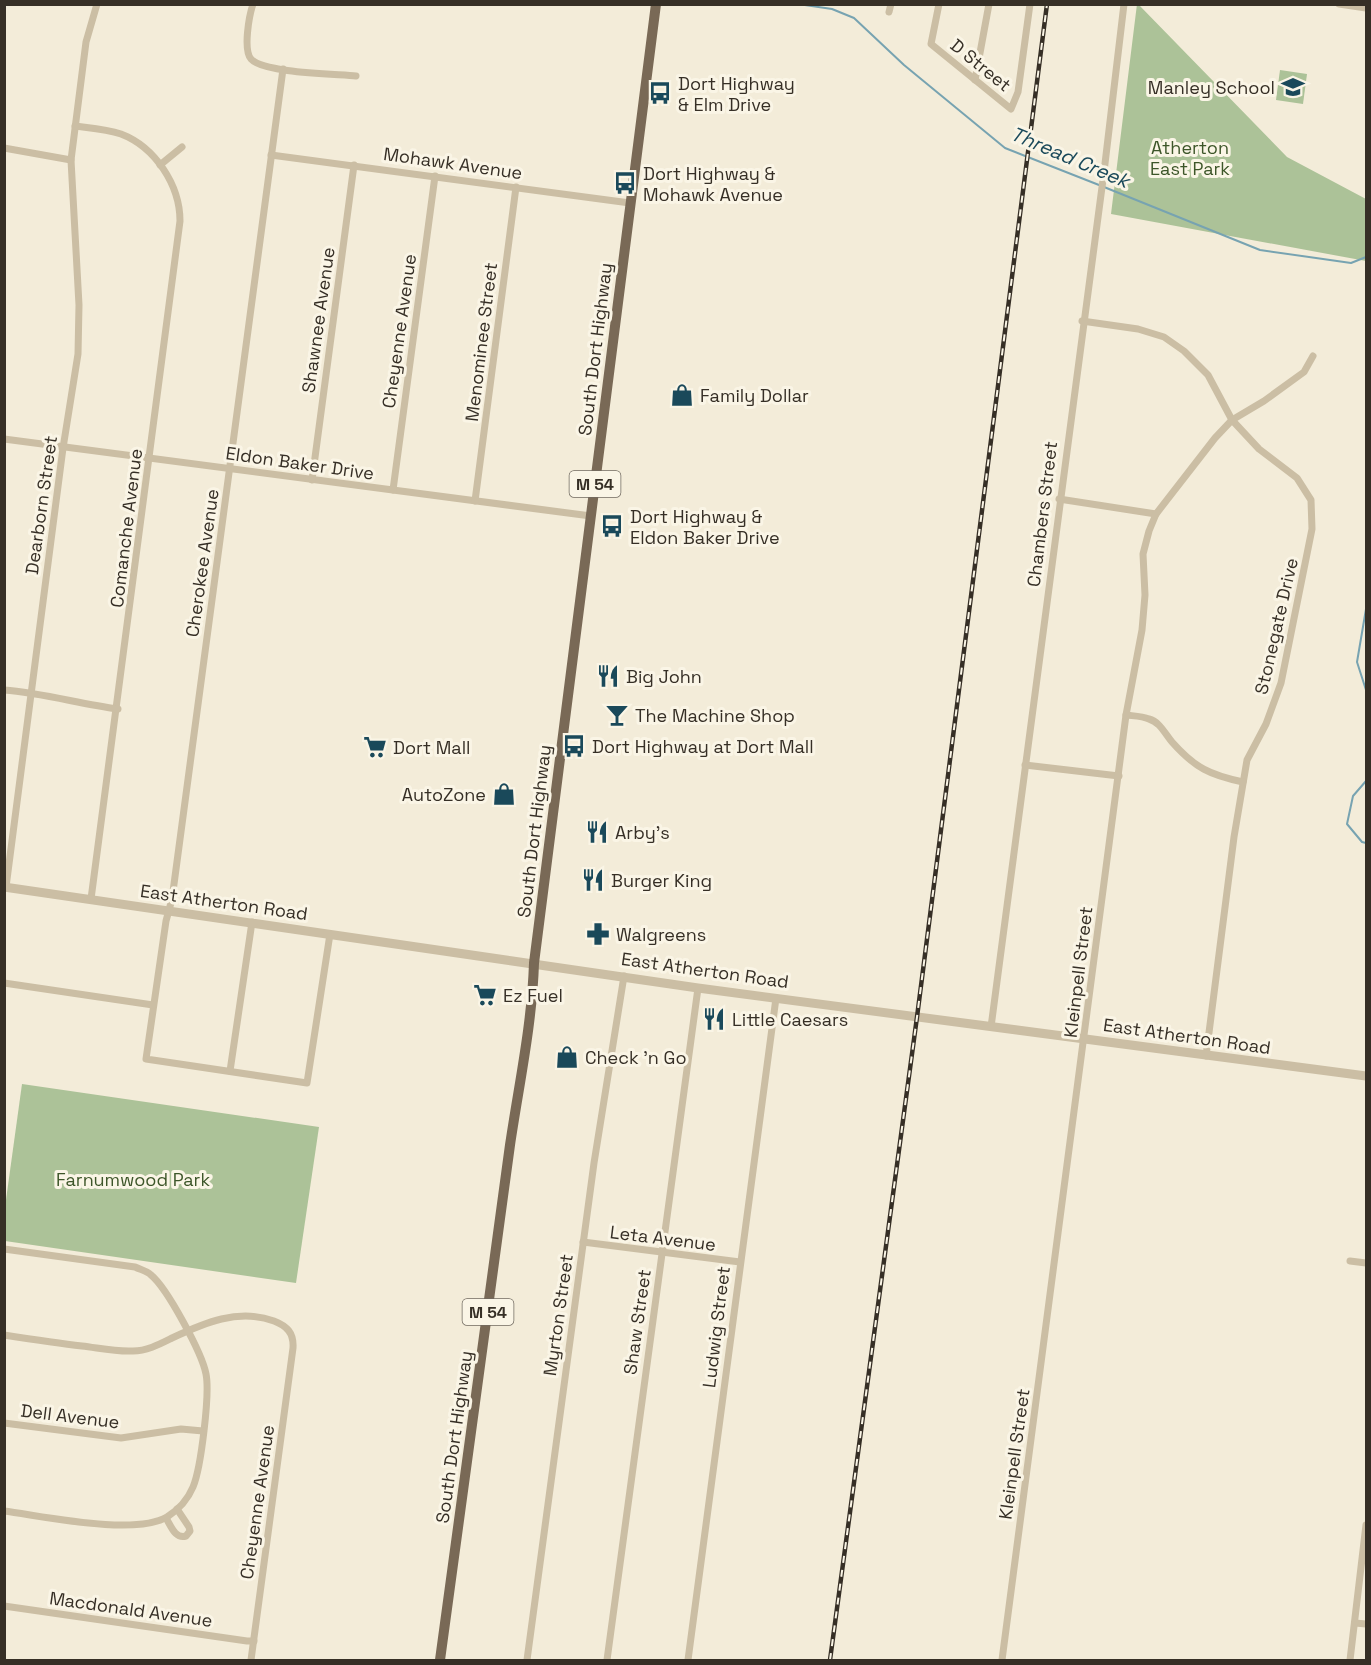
<svg xmlns="http://www.w3.org/2000/svg" width="1371" height="1665" font-family="'Space Grotesk',sans-serif">
  <rect width="100%" height="100%" fill="#f3ecd9"/>
  <!-- green -->
  <g fill="#acc298">
    <path d="M 1137,4 L 1139,5 L 1287,157 L 1366,199 L 1366,261 L 1111,214 Z"/>
    <path d="M 1280,70 L 1307,74 L 1303,104 L 1276,100 Z"/>
    <path d="M 22,1084 L 319,1127 L 296,1283 L 5,1241 L 5,1207 Z"/>
  </g>
  <g fill="none" stroke-linecap="round" stroke-linejoin="round">
    <!-- stream -->
    <g stroke="#77a3b1" stroke-width="2">
      <path d="M 798,4 L 832,9 L 854,18 L 904,65 L 1005,148 L 1099,185"/>
      <path d="M 1104,187 L 1260,250 L 1351,263 L 1366,257"/>
      <path d="M 1366,609 L 1357,662 L 1366,690"/>
      <path d="M 1366,781 L 1353,796 L 1347,824 L 1362,842 L 1366,843"/>
    </g>
    <!-- minor -->
    <g stroke="#cbbea4" stroke-width="7">
      <path d="M 253,4 C 249,16 243,50 251,59 C 263,73 336,74 356,76"/>
      <path d="M 939,4 L 931,44 L 1011,109 L 1018,92 L 1030,4"/>
      <path d="M 1339,4 L 1366,8"/>
      <path d="M 889,12 L 891,4"/>
      <path d="M 283,69 L 172,899 L 166,921 L 146,1059 L 307,1083 L 330,934"/>
      <path d="M 975,80 L 989,4"/>
      <path d="M 75,126 C 90,128 106,129 121,134 C 155,147 180,185 180,221 L 91,899"/>
      <path d="M 4,148 L 71,160"/>
      <path d="M 271,155 L 630,203"/>
      <path d="M 160,165 L 182,147"/>
      <path d="M 1082,321 L 1138,329 L 1164,337 L 1184,351 L 1208,375 L 1232,420 L 1259,449 L 1297,478 L 1311,500 L 1312,529 L 1281,683 L 1266,724 L 1247,760 L 1234,837 L 1206,1056"/>
      <path d="M 4,439 L 591,516"/>
      <path d="M 312,480 L 354,165"/>
      <path d="M 393,490 L 435,176"/>
      <path d="M 1059,499 L 1156,514"/>
      <path d="M 475,501 L 516,187"/>
      <path d="M 4,690 C 43,693 80,704 118,709"/>
      <path d="M 1126,715 C 1134,716 1142,716 1149,719 C 1160,722 1165,734 1172,742 C 1195,768 1210,775 1243,782"/>
      <path d="M 1025,765 L 1119,776"/>
      <path d="M 6,887 L 63,448 L 78,354 L 79,305 L 71,160 L 86,42 L 97,4"/>
      <path d="M 4,983 L 153,1005"/>
      <path d="M 991,1027 L 1104,172 L 1124,4"/>
      <path d="M 230,1071 L 252,922"/>
      <path d="M 583,1242 L 740,1262"/>
      <path d="M 4,1249 L 135,1267 C 141,1270 147,1271 151,1275 C 167,1288 202,1353 206,1374 C 210,1394 201,1468 193,1487 C 188,1499 178,1510 167,1517 C 134,1536 43,1516 4,1511"/>
      <path d="M 1350,1261 L 1366,1263"/>
      <path d="M 4,1335 C 30,1339 56,1343 82,1346 C 99,1348 116,1352 133,1351 C 147,1351 160,1344 172,1338 C 204,1323 238,1308 274,1321 C 287,1326 294,1333 293,1348 L 251,1660"/>
      <path d="M 4,1423 L 121,1438 L 181,1429 L 203,1431"/>
      <path d="M 166,1518 C 171,1526 175,1539 186,1536 L 190,1531 L 189,1527 L 177,1509"/>
      <path d="M 4,1606 L 247,1641 L 254,1641"/>
      <path d="M 1355,1623 L 1366,1624"/>
      <path d="M 527,1660 L 594,1163 L 624,976"/>
      <path d="M 607,1660 L 698,988"/>
      <path d="M 688,1660 L 776,998"/>
      <path d="M 1002,1660 L 1126,715 L 1142,630 L 1145,595 L 1143,554 L 1149,531 L 1156,514 L 1215,438 L 1232,420 L 1264,401 L 1304,372 L 1313,356"/>
      <path d="M 1350,1660 L 1366,1525"/>
    </g>
    <!-- tertiary -->
    <path stroke="#cbbea4" stroke-width="9" d="M 4,887 L 698,988 L 1366,1076"/>
    <!-- primary -->
    <path stroke="#796956" stroke-width="10" d="M 440,1660 L 510,1145 C 519,1084 532,1025 534,963 L 656,4"/>
    <!-- rail casing -->
    <g stroke="#362f26" stroke-width="4.5">
      <path id="rail" d="M 830,1660 L 917,1017 L 1047,4"/>
    </g>
    <!-- rail -->
    <use href="#rail" stroke="#faf5e6" stroke-width="2" stroke-dasharray="7" stroke-linecap="butt"/>
  </g>
  <!-- icons -->
  <defs>
    <g id="school-bare" transform="scale(1.8)"><path d="M0-5L7-2L0 1L-7-2ZM-4 1L0 2.5L4 1V4Q0 6-4 4Z" fill="#1a495a" stroke="#faf5e6" stroke-width="2.5" paint-order="stroke"/></g>
    <g id="bus-bare" transform="scale(1.8)"><path d="M-5-6H5V4H4V6H2V4H-2V6H-4V4H-5ZM-3.5-4V0h7V-4ZM-3.5 1.2v1.5H-2V1.2ZM2 1.2v1.5H3.5V1.2Z" fill="#1a495a" stroke="#faf5e6" stroke-width="2.5" paint-order="stroke"/></g>
    <g id="shop-bare" transform="scale(1.8)"><path d="M-5-2.5h2.3a2.7 3.5 0 0 1 5.4 0H5L5.5 6h-11ZM-1.5-2.5h3a1.5 2.3 0 0 0-3 0Z" fill="#1a495a" stroke="#faf5e6" stroke-width="2.5" paint-order="stroke"/></g>
    <g id="restaurant-bare" transform="scale(1.8)"><path d="M-5-6h1v4h1v-4h1v4h1v-4h1v5L-1.5 .5V6h-2V.5L-5-1ZM5-6V6H3V1.5H1.5Q1.5-4 5-6Z" fill="#1a495a" stroke="#faf5e6" stroke-width="2.5" paint-order="stroke"/></g>
    <g id="bar-bare" transform="scale(1.8)"><path d="M-6-5H6L.8 .8V4.5H3.5V6h-7V4.5H-.8V.8Z" fill="#1a495a" stroke="#faf5e6" stroke-width="2.5" paint-order="stroke"/></g>
    <g id="supermarket-bare" transform="scale(1.8)"><path d="M-6-5.5h2.5l.6 2H6L4.5 2H-2.5L-4.4-4H-6ZM-1.5 3.2a1.3 1.3 0 1 0 .1 0ZM3 3.2a1.3 1.3 0 1 0 .1 0Z" fill="#1a495a" stroke="#faf5e6" stroke-width="2.5" paint-order="stroke"/></g>
    <g id="pharmacy-bare" transform="scale(1.8)"><path d="M-2-6h4v4h4v4h-4v4h-4v-4h-4v-4h4Z" fill="#1a495a" stroke="#faf5e6" stroke-width="2.5" paint-order="stroke"/></g>
  </defs>
  <g fill-rule="evenodd">
    <use href="#school-bare" x="1293" y="87"/>
    <use href="#bus-bare" x="660" y="93"/>
    <use href="#bus-bare" x="625" y="183"/>
    <use href="#shop-bare" x="682" y="395"/>
    <use href="#bus-bare" x="612" y="526"/>
    <use href="#restaurant-bare" x="608" y="676"/>
    <use href="#bar-bare" x="617" y="715"/>
    <use href="#bus-bare" x="574" y="746"/>
    <use href="#supermarket-bare" x="375" y="747"/>
    <use href="#shop-bare" x="504" y="794"/>
    <use href="#restaurant-bare" x="597" y="832"/>
    <use href="#restaurant-bare" x="593" y="880"/>
    <use href="#pharmacy-bare" x="598" y="934"/>
    <use href="#supermarket-bare" x="485" y="995"/>
    <use href="#restaurant-bare" x="714" y="1019"/>
    <use href="#shop-bare" x="567" y="1057"/>
  </g>
  <g text-anchor="middle" dominant-baseline="central" stroke-width="6" stroke-linejoin="round" paint-order="stroke">
    <!-- shield labels -->
    <g fill="#faf5e6" stroke="#716a60" stroke-width="1.5">
      <rect x="569.5" y="471" width="51" height="26" rx="4.5"/>
      <rect x="462.5" y="1299" width="51" height="26" rx="4.5"/>
    </g>
    <g font-size="16" font-weight="bold" fill="#362f26">
      <text x="595" y="484">M 54</text>
      <text x="488" y="1312">M 54</text>
    </g>
    <!-- street labels -->
    <g font-size="18" fill="#362f26" stroke="#faf5e6">
      <text transform="translate(981 65) rotate(39)">D Street</text>
      <text transform="translate(453 163) rotate(8)">Mohawk Avenue</text>
      <text transform="translate(318 320) rotate(-82)">Shawnee Avenue</text>
      <text transform="translate(399 331) rotate(-82)">Cheyenne Avenue</text>
      <text transform="translate(481 342) rotate(-83)">Menominee Street</text>
      <text transform="translate(595 349) rotate(-83)">South Dort Highway</text>
      <text transform="translate(300 463) rotate(8)">Eldon Baker Drive</text>
      <text transform="translate(41 505) rotate(-82)">Dearborn Street</text>
      <text transform="translate(1042 514) rotate(-83)">Chambers Street</text>
      <text transform="translate(126 528) rotate(-83)">Comanche Avenue</text>
      <text transform="translate(202 563) rotate(-82)">Cherokee Avenue</text>
      <text transform="translate(1276 626) rotate(-77)">Stonegate Drive</text>
      <text transform="translate(534 831) rotate(-83)">South Dort Highway</text>
      <text transform="translate(224 902) rotate(8)">East Atherton Road</text>
      <text transform="translate(705 970) rotate(8)">East Atherton Road</text>
      <text transform="translate(1078 972) rotate(-83)">Kleinpell Street</text>
      <text transform="translate(1187 1036) rotate(8)">East Atherton Road</text>
      <text transform="translate(663 1238) rotate(7)">Leta Avenue</text>
      <text transform="translate(558 1315) rotate(-82)">Myrton Street</text>
      <text transform="translate(637 1322) rotate(-82)">Shaw Street</text>
      <text transform="translate(716 1327) rotate(-83)">Ludwig Street</text>
      <text transform="translate(70 1416) rotate(7)">Dell Avenue</text>
      <text transform="translate(454 1437) rotate(-82)">South Dort Highway</text>
      <text transform="translate(1014 1454) rotate(-82)">Kleinpell Street</text>
      <text transform="translate(257 1502) rotate(-82)">Cheyenne Avenue</text>
      <text transform="translate(131 1609) rotate(8)">Macdonald Avenue</text>
    </g>
    <!-- poi labels -->
    <g font-size="18" fill="#362f26" stroke="#faf5e6" text-anchor="start">
      <text x="678" y="83">Dort Highway<tspan x="678" dy="21">&amp; Elm Drive</tspan></text>
      <text x="1275" y="87" text-anchor="end">Manley School</text>
      <text x="643" y="173">Dort Highway &amp;<tspan x="643" dy="21">Mohawk Avenue</tspan></text>
      <text x="700" y="395">Family Dollar</text>
      <text x="630" y="516">Dort Highway &amp;<tspan x="630" dy="21">Eldon Baker Drive</tspan></text>
      <text x="626" y="676">Big John</text>
      <text x="635" y="715">The Machine Shop</text>
      <text x="592" y="746">Dort Highway at Dort Mall</text>
      <text x="393" y="747">Dort Mall</text>
      <text x="486" y="794" text-anchor="end">AutoZone</text>
      <text x="615" y="832">Arby's</text>
      <text x="611" y="880">Burger King</text>
      <text x="616" y="934">Walgreens</text>
      <text x="503" y="995">Ez Fuel</text>
      <text x="732" y="1019">Little Caesars</text>
      <text x="585" y="1057">Check 'n Go</text>
    </g>
    <!-- park labels -->
    <g font-size="18" fill="#3d5629" stroke="#faf5e6">
      <text x="1190" y="147">Atherton<tspan x="1190" dy="21">East Park</tspan></text>
      <text x="133" y="1179">Farnumwood Park</text>
    </g>
    <!-- water labels -->
    <g font-size="20" font-style="italic" fill="#1a495a" stroke="#faf5e6">
      <text transform="translate(1070 157) rotate(23)">Thread Creek</text>
    </g>
  </g>
  <!-- border -->
  <rect width="1371" height="1665" fill="none" stroke="#362f26" stroke-width="12"/>
</svg>
